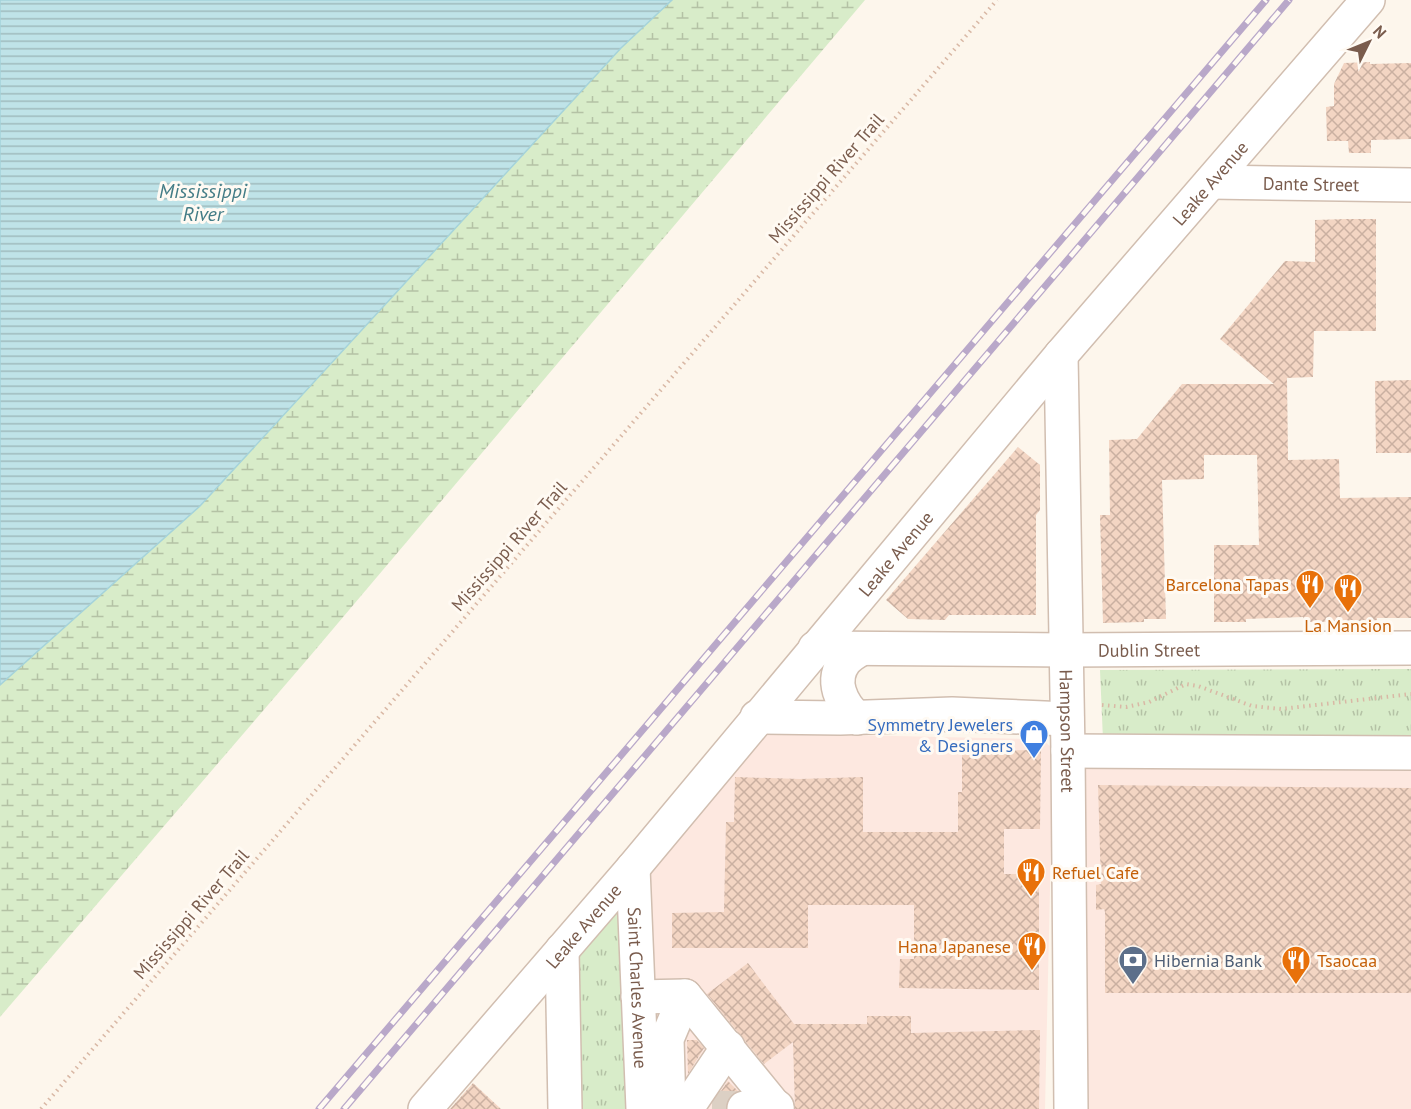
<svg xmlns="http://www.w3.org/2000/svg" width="1411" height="1109" font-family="'PT Sans',sans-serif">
  <defs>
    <pattern id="grass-tufts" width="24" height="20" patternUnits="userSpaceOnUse" patternTransform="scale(1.5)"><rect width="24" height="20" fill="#d8ecc9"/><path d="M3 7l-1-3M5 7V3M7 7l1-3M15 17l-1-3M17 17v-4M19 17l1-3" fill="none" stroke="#b4c2a5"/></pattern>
    <pattern id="wetland-marsh" width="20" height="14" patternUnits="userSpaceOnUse" patternTransform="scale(1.5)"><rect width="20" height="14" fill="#d8ecc9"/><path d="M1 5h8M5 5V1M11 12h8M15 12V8" fill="none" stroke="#b4c2a5"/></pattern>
    <pattern id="water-rules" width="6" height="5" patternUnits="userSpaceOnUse" patternTransform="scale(1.5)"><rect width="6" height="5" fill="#bfe3e8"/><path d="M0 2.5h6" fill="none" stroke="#a0bbbe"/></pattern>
    <pattern id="building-cross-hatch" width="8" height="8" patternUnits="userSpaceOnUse" patternTransform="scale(1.5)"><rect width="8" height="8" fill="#f3d5c3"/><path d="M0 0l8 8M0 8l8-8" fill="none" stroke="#cab0a1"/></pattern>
  </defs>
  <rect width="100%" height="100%" fill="#fdf6ec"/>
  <!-- commercial -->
  <g fill="#fde8e0">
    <path d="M 758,733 L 1033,739 L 1043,740 L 1051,747 L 1053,757 L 1045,1109 L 652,1109 L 649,874 Z"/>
    <path d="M 1411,745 L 1411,1109 L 1071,1109 L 1075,766 Z"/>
  </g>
  <!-- grass -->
  <g fill="url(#grass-tufts)">
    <path d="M 1411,669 L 1411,738 L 1103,740 L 1100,670 Z"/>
    <path d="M 620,908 L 635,1109 L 571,1109 L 567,965 Z"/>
  </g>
  <!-- wetland -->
  <path fill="url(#wetland-marsh)" d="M 655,0 L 865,0 L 311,655 L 0,1017 L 0,652 Z"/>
  <!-- water -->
  <path fill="url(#water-rules)" stroke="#a5d3da" stroke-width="1.5" d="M 0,0 L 672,0 L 621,48 L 200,506 L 0,685 Z"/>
  <!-- building -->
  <g fill="url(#building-cross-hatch)">
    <path d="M 1370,62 L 1370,64 L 1411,63 L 1411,139 L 1371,140 L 1371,153 L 1349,153 L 1348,141 L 1327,141 L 1326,107 L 1334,106 L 1334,84 L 1344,63 Z"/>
    <path d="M 1346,219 L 1376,219 L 1376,331 L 1314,331 L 1313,377 L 1287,378 L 1288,460 L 1339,459 L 1340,498 L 1411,497 L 1411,618 L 1377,618 L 1377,622 L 1303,622 L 1303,617 L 1246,619 L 1246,622 L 1214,622 L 1214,545 L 1259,545 L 1257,455 L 1204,455 L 1204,479 L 1162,480 L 1166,619 L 1144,619 L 1144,622 L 1103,623 L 1100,515 L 1110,515 L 1109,440 L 1137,439 L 1182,384 L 1274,384 L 1220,339 L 1285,261 L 1315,262 L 1315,220 Z"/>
    <path d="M 1411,380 L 1411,453 L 1376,453 L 1375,381 Z"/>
    <path d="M 1018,447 L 1040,465 L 1040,510 L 1036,515 L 1036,615 L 949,615 L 945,620 L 908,619 L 886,600 Z"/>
    <path d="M 1041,750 L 1040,829 L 1004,829 L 1004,874 L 1039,874 L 1039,990 L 899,988 L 900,959 L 914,959 L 914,905 L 808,905 L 808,948 L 672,948 L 672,913 L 724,912 L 726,822 L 734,822 L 735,777 L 800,779 L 863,777 L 863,832 L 958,832 L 958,792 L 962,792 L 962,751 Z"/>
    <path d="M 1098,785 L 1411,788 L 1411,993 L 1105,993 L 1105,912 L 1104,909 L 1096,910 L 1096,885 L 1101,884 Z"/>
    <path d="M 748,963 L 794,1024 L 867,1024 L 867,1016 L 911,1016 L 911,1033 L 1040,1030 L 1039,1109 L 795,1109 L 793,1042 L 764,1064 L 707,994 Z"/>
    <path d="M 687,1040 L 697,1040 L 704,1048 L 688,1074 Z"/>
    <path d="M 728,1081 L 738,1091 L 728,1099 L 725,1109 L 712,1109 L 712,1104 Z"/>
    <path d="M 473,1083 L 501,1109 L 450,1109 Z"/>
  </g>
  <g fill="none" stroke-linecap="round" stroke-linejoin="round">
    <!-- minor-tunnel -->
    <path stroke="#dcd0c4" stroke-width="33" stroke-dasharray="33 16" stroke-linecap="butt" d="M 712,1107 L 744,1108"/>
    <!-- minor casing -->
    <g stroke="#d1beb0" stroke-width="36">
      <g id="minor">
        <path id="s1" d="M 1211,182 L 1411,185"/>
        <path id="s2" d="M 1061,355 L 1068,751 L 1071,1109"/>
        <path id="s3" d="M 815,648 L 1065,650 L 1411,648"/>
        <path d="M 757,717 L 840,718 L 952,714 L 1067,719"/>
        <path d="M 857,718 C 841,704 830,680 845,661 C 849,656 856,652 861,649"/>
        <path d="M 1068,751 L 1411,753"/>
        <path id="s4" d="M 633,868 L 643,1109"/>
        <path d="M 562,950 L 565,1109"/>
        <path d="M 638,997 L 685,996 L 777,1109"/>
        <path d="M 744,1108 L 777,1107"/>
        <path id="s5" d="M 425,1109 L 633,868 L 1061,355 L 1368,0"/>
        <path d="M 667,1109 L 687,1108 L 728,1047"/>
        <path d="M 669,1109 L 667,1039 L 685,996"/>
      </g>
    </g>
    <!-- path -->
    <g stroke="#d9b8a5" stroke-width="4" stroke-dasharray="1.5 4.5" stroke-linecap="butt">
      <path d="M 1102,705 L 1126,707 L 1149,702 L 1186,684 L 1198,686 L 1252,706 L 1281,709 L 1411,694"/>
      <path d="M 41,1109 L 997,0"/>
    </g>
    <!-- minor -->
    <use href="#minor" stroke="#fff" stroke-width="33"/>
    <!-- rail casing -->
    <g stroke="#b9a8c9" stroke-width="7">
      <g id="rail">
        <path d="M 319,1109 L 1266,0"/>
        <path d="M 344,1109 L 1289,0"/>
      </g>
    </g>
    <!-- rail -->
    <use href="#rail" stroke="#fffaf3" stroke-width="4.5" stroke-dasharray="14" stroke-linecap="butt"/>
  </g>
  <!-- icons -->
  <defs>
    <g id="restaurant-pin" transform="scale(1.5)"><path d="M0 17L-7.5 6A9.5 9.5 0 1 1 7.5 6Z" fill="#e8710a" stroke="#fffaf3"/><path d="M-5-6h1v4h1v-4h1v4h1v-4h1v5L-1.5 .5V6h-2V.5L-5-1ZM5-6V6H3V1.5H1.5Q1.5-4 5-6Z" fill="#fff"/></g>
    <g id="shop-pin" transform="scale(1.5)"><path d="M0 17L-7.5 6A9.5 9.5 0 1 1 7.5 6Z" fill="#3f7fe0" stroke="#fffaf3"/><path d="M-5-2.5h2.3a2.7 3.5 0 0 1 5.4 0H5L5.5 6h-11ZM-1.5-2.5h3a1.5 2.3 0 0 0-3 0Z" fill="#fff"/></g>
    <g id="bank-pin" transform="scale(1.5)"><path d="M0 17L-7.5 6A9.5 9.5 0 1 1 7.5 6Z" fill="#5c6f8a" stroke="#fffaf3"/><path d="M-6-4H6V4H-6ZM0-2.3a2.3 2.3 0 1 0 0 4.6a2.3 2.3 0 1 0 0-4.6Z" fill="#fff"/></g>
  </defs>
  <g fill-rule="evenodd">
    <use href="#restaurant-pin" x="1310" y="584"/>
    <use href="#restaurant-pin" x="1348" y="588"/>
    <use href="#shop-pin" x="1034" y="734"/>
    <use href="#restaurant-pin" x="1031" y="872"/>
    <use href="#restaurant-pin" x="1032" y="946"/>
    <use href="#bank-pin" x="1133" y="960"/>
    <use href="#restaurant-pin" x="1296" y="960"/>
  </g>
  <g text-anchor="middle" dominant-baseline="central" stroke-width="6" stroke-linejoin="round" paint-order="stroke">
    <!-- street labels -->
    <g font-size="18" fill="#7a5c4d" stroke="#fffaf3">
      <text transform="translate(826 178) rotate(-49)">Mississippi River Trail</text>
      <text stroke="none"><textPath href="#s5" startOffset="1214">Leake Avenue</textPath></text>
      <text stroke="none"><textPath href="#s1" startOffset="100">Dante Street</textPath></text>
      <text transform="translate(509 546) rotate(-49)">Mississippi River Trail</text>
      <text stroke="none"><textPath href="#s5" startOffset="728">Leake Avenue</textPath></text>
      <text stroke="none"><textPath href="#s3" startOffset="334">Dublin Street</textPath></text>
      <text stroke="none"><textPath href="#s2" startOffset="376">Hampson Street</textPath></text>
      <text transform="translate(191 914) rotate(-49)">Mississippi River Trail</text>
      <text stroke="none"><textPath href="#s5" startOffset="242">Leake Avenue</textPath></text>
      <text stroke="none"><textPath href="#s4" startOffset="120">Saint Charles Avenue</textPath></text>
    </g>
    <!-- food labels -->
    <g font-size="18" fill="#c56008" stroke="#fffaf3" text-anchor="end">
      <text x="1289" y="584">Barcelona Tapas</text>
      <text x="1348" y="625" text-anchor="middle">La Mansion</text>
      <text x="1052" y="872" text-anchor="start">Refuel Cafe</text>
      <text x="1011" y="946">Hana Japanese</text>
      <text x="1317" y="960" text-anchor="start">Tsaocaa</text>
    </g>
    <!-- shop labels -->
    <g font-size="18" fill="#366cbe" stroke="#fffaf3" text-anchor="end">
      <text x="1013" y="724">Symmetry Jewelers<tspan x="1013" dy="21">&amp; Designers</tspan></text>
    </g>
    <!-- service labels -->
    <g font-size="18" fill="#4e5e75" stroke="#fffaf3" text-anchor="start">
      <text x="1154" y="960">Hibernia Bank</text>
    </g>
    <!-- water labels -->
    <g font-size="20" font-style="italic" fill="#437c86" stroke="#fffaf3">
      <text x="203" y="191">Mississippi<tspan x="203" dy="23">River</tspan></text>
    </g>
  </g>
  <!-- north arrow -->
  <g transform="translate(1369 42) rotate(47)" stroke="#fffaf3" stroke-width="4.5" paint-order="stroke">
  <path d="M0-4.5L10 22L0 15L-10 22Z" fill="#7a5c4d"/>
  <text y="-9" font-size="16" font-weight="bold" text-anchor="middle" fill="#7a5c4d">N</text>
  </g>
</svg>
